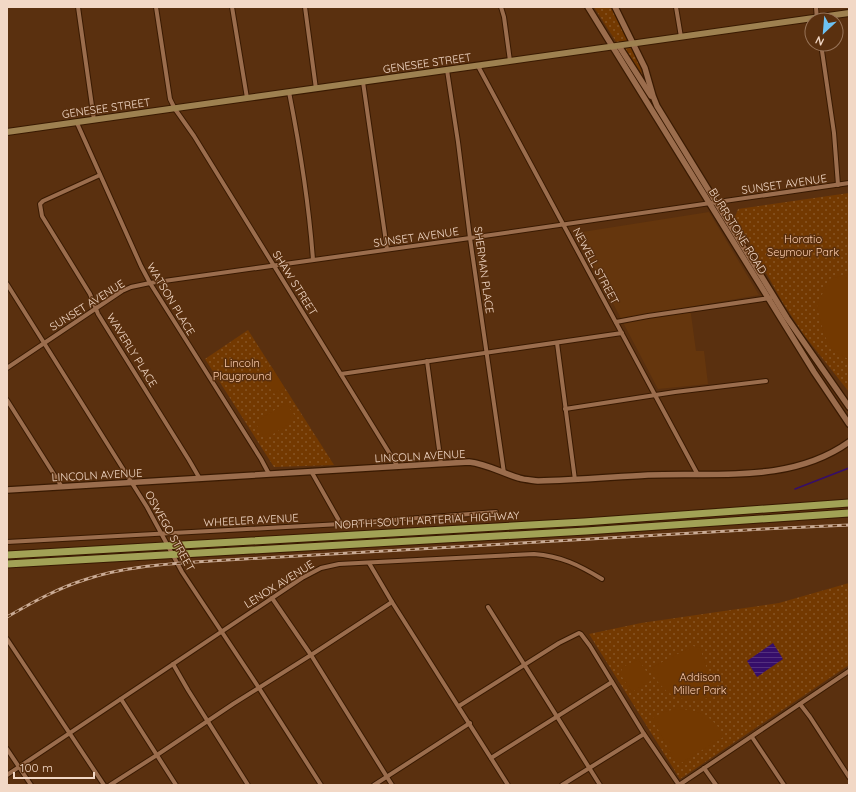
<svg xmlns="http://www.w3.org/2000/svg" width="856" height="792" font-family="Quicksand,sans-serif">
  <defs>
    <pattern id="park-dots" width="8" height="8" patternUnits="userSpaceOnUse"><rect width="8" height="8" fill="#733901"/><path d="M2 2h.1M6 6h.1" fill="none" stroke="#875525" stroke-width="1.8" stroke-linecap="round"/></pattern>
    <pattern id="water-rules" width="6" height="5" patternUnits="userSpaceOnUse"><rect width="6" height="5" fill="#360e6a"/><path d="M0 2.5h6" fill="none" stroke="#54307e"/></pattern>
  </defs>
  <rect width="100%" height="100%" fill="#5a300f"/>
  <!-- built -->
  <path fill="#65360d" d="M 709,212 L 759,295 L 690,307 L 696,351 L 704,351 L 708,384 L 658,389 L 576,233 Z"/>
  <!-- park -->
  <g fill="url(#park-dots)">
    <path d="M 594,7 L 611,7 L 640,66 L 645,87 Z"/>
    <path d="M 849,193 L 849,392 L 804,335 L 783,303 L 735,217 L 738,209 Z"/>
    <path d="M 248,330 L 334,465 L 274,467 L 205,359 Z"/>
    <path d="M 849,583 L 849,665 L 680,779 L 589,634 L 641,623 L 779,603 Z"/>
  </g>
  <!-- pitch -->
  <g fill="#733901">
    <path d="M 849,274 L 849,359 C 824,350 823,329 817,306 L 829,279 Z"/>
    <path d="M 271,366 L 284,387 L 274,394 L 260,373 Z"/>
    <path d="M 286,403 L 297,419 L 265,439 L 255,422 Z"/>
    <path d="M 693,646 L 700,648 L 716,696 C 682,706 666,697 649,669 Z"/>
    <path d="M 638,659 L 652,680 L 632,692 L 620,674 L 623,667 Z"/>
    <path d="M 676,709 C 701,710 710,715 725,736 L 681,763 L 675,761 L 652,718 L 664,712 Z"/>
  </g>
  <!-- water -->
  <path fill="url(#water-rules)" d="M 773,643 L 783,659 L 757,677 L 747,661 Z"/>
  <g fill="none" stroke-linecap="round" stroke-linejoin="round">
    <!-- stream -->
    <path stroke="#360e6a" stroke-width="1.5" d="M 795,489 L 849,468"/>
    <!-- minor casing -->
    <g stroke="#391a02" stroke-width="6">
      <g id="minor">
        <path d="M 78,7 L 94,120"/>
        <path d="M 156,7 L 170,99 L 175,109 L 194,136 L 398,467"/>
        <path d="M 232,7 L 247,98"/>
        <path d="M 305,7 L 316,89"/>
        <path d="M 501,7 L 504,17 L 510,61"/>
        <path d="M 676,7 L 681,37"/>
        <path d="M 816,7 L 817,20"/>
        <path d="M 821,44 L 834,133 L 838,185"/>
        <path d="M 478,66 L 698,475"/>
        <path d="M 447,70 L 458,142 L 470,238 L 504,473"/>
        <path d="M 363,82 L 387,249"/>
        <path d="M 289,92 C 300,148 309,204 313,260"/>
        <path d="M 77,123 L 141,266 L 150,283 L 261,459 L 269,474"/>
        <path d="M 100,175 L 43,201 L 40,204 L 42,216 L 90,294 L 98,314 L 189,460 L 200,479"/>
        <path d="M 7,284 L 147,507 L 182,572 L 259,688 L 321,785"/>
        <path d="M 616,322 L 648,316 L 770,298"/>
        <path d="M 557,343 L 575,480"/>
        <path d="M 427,361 L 441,464"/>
        <path d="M 7,368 L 122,291 L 131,287 L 150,283 L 470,238 L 849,183"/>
        <path d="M 341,374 L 622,333"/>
        <path d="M 7,400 L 62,487"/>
        <path d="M 565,409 L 675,392 L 766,381"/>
        <path d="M 311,471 L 341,524"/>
        <path d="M 7,542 L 341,524 L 496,512"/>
        <path d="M 369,563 L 392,602 L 508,785"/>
        <path d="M 272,598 L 311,655 L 392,785"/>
        <path d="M 488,607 L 600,785"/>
        <path d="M 7,639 L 104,785"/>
        <path d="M 173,664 L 188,690 L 248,785"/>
        <path d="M 121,699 L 176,785"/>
        <path d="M 800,704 L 810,717 L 849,777"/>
        <path d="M 459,706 L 559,643 L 579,633 L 581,634 L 590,646 L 644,734 L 679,785 L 849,671"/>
        <path d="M 752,737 L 784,785"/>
        <path d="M 7,749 L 31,785"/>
        <path d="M 491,758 L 612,682"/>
        <path d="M 704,768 L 716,785"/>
        <path d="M 7,775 L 302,578 L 321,568 L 339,564 L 534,554 C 561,556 579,565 602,579"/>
        <path d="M 110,785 L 157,755 L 233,704 L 311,655 L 392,602"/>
        <path d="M 374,785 L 470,723"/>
        <path d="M 562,785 L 644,734"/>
      </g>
    </g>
    <!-- tertiary casing -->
    <g stroke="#391a02" stroke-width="8">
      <g id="tertiary">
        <path d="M 588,7 L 814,372 L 849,424"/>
        <path d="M 615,7 L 645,68 L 653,96 L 657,106 L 787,318 L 849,407"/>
        <path d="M 619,46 L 651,96"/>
        <path d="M 7,490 L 469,462 C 487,464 502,473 519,478 C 525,480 532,480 538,481 C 575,480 611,477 648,475 C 716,472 790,484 849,442"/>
      </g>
    </g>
    <!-- secondary casing -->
    <g stroke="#391a02" stroke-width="8">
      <path id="secondary" d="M 7,132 L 849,13"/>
    </g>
    <!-- trunk casing -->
    <g stroke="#391a02" stroke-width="9">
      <g id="trunk">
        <path d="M 7,555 L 584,522 L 849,503"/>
        <path d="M 7,564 L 586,531 L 849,513"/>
      </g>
    </g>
    <!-- minor -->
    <use href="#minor" stroke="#9b6d4d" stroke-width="4"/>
    <!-- tertiary -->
    <use href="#tertiary" stroke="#9b6d4d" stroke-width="5.5"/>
    <!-- secondary -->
    <use href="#secondary" stroke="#9e8150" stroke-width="6"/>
    <!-- trunk -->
    <use href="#trunk" stroke="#a2a256" stroke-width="7"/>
    <!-- rail casing -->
    <g stroke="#caab95" stroke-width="3">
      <path id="rail" d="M 7,617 C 33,602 58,588 87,579 C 126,566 169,564 210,561 L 763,529 L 849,525"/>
    </g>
    <!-- rail -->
    <use href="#rail" stroke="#5a300f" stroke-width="1.5" stroke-dasharray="4.5" stroke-linecap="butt"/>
  </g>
  <g text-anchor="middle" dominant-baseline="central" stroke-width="3" stroke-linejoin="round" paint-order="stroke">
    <!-- street labels -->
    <g font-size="11" fill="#f2d8c6" stroke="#5a300f">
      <text transform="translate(427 63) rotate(-8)">GENESEE STREET</text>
      <text transform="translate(106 108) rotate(-8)">GENESEE STREET</text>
      <text transform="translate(784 184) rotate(-8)">SUNSET AVENUE</text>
      <text transform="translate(738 231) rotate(58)">BURRSTONE ROAD</text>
      <text transform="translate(416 237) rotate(-8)">SUNSET AVENUE</text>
      <text transform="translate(596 266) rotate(62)">NEWELL STREET</text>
      <text transform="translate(484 270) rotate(82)">SHERMAN PLACE</text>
      <text transform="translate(295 283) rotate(58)">SHAW STREET</text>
      <text transform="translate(171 299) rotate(59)">WATSON PLACE</text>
      <text transform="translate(87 305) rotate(-32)">SUNSET AVENUE</text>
      <text transform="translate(132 350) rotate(58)">WAVERLY PLACE</text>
      <text transform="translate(420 456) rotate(-3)">LINCOLN AVENUE</text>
      <text transform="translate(97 475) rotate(-3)">LINCOLN AVENUE</text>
      <text transform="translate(251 520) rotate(-3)">WHEELER AVENUE</text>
      <text transform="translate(427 520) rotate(-3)">NORTH-SOUTH ARTERIAL HIGHWAY</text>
      <text transform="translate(170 531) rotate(61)">OSWEGO STREET</text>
      <text transform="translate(279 584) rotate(-32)">LENOX AVENUE</text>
    </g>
    <!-- park labels -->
    <g font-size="11" fill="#fcccac" stroke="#5a300f">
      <text x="803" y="239">Horatio<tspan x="803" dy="13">Seymour Park</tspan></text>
      <text x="242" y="363">Lincoln<tspan x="242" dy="13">Playground</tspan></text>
      <text x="700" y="677">Addison<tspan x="700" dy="13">Miller Park</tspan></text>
    </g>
  </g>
  <!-- border -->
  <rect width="856" height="792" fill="none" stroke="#f2d8c6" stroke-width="16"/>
  <!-- north arrow -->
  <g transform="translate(824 32) rotate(206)"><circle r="19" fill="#5a300f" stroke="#977358"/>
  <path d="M0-3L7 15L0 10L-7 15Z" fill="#6dc2f3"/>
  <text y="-6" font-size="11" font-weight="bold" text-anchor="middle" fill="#f2d8c6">N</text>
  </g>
  <!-- scale -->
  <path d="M14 772v6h80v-6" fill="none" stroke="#f2d8c6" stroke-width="2"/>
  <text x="20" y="772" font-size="12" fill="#f2d8c6" stroke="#5a300f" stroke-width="3" paint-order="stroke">100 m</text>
</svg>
